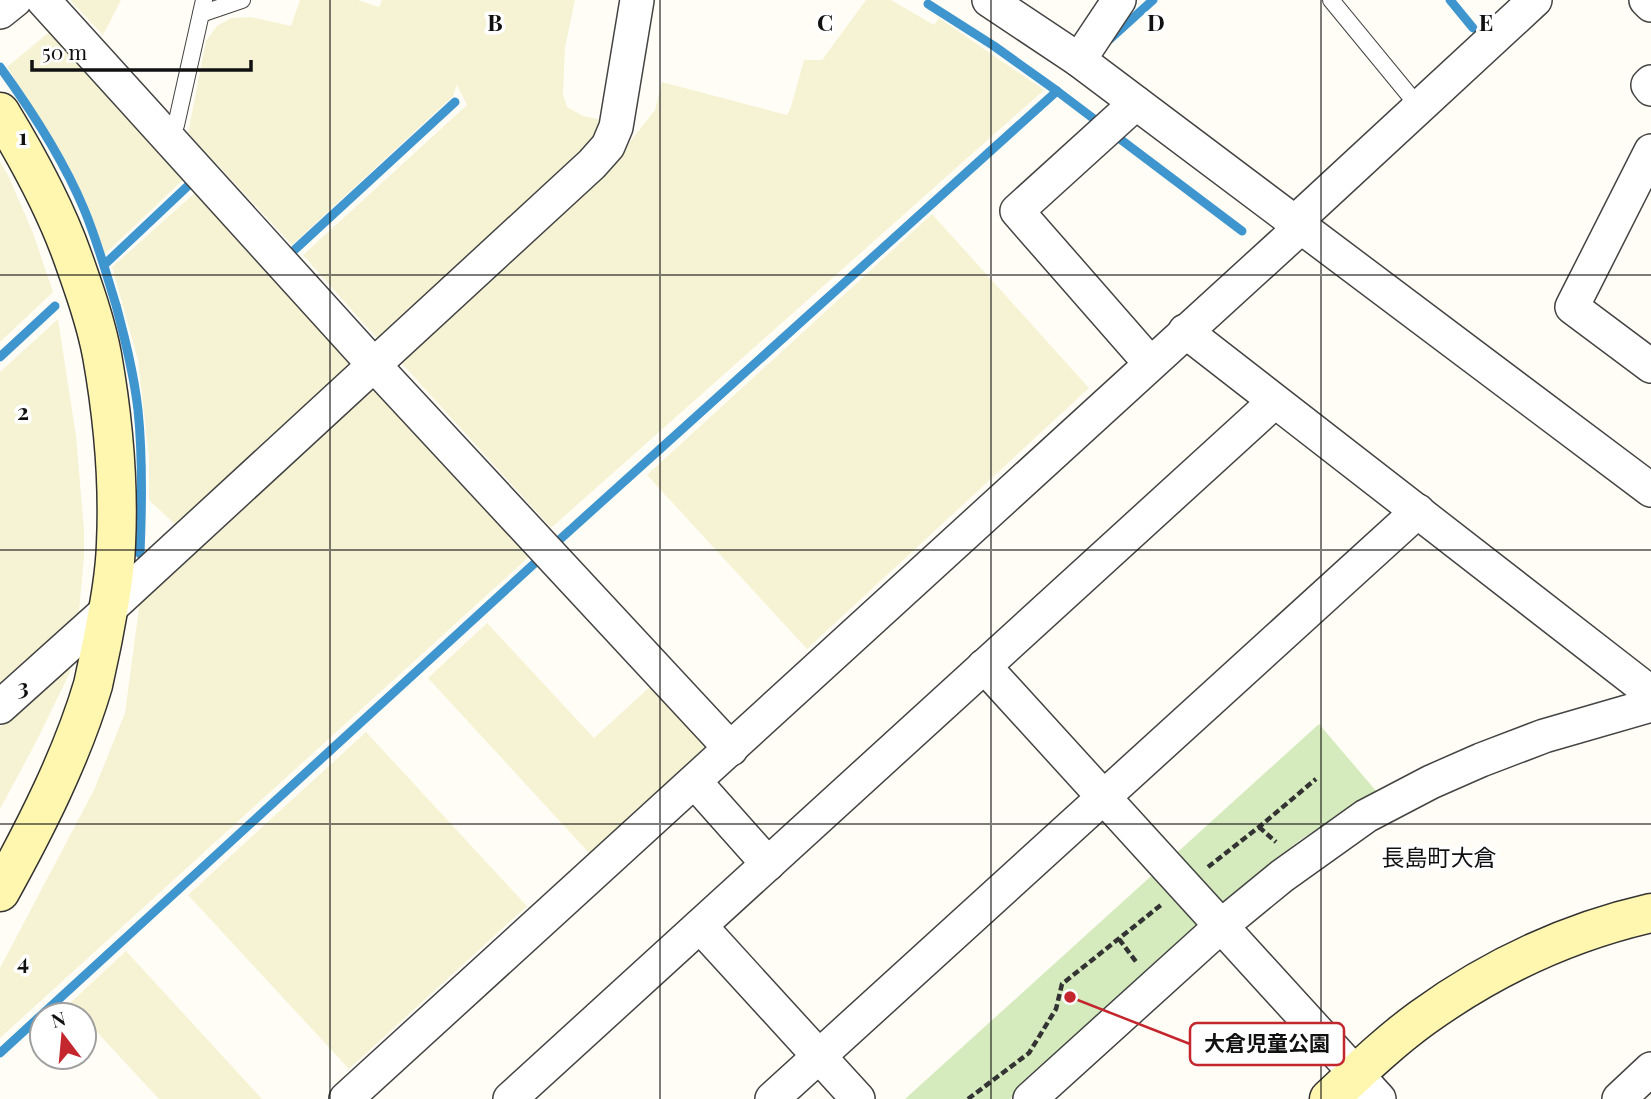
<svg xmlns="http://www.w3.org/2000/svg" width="1651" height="1099" font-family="'Playfair Display','Noto Sans JP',serif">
  <rect width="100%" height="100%" fill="#fffdf5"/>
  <!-- farmland -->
  <g fill="#f6f3d4">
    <path d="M 70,0 L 121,0 L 103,35 Z"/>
    <path d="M 300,0 L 358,0 L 379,7 L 382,0 L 575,0 L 565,47 L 563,94 L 567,107 L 583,116 L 607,121 L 600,142 L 381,343 L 303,255 L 467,105 L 457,85 L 453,96 L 292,245 L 188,133 L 206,41 L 217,26 L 231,18 L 251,17 L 291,26 Z"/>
    <path d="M 866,0 L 891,0 L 934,25 L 939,18 L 1044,90 L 551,528 L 396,357 L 614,162 L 655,110 L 662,82 L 787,115 L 791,107 L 804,60 L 822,60 Z"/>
    <path d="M 53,29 L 190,173 L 105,254 L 88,206 L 67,163 L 7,67 Z"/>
    <path d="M 0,162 L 8,175 L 33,233 L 53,292 L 0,342 Z"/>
    <path d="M 197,191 L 352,359 L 350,373 L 179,528 L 149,500 L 149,458 L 138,360 L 112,267 Z"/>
    <path d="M 932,214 L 1089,388 L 807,649 L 647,475 Z"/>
    <path d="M 58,319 L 76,436 L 84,530 L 84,557 L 78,622 L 0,692 L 0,372 Z"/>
    <path d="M 367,390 L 377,390 L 533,553 L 0,1038 L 0,968 L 94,790 L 125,713 L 141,593 Z"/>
    <path d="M 487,623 L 594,738 L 653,684 L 709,743 L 590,854 L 428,678 Z"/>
    <path d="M 65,667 L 71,670 L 36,742 L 0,809 L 0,727 Z"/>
    <path d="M 366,732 L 527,906 L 349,1069 L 188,895 Z"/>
    <path d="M 126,951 L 262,1099 L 159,1099 L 84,1018 L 84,1015 L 81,1015 L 70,1003 Z"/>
  </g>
  <!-- green -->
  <path fill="#d5ebbd" d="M 1319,724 L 1377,792 L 1300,840 L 1234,894 L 1010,1099 L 905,1099 Z"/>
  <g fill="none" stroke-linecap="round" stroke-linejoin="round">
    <!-- stream -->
    <g stroke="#3f96cf" stroke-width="9">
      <path d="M 1450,0 L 1473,28"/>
      <path d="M 1110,39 L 1153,0"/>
      <path d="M 0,67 C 32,111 63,159 84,209 C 97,240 106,273 116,305 C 125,339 134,374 138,410 C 143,458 142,506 140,554"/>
      <path d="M 1057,91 L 1098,122"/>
      <path d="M 1120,139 L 1242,231"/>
      <path d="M 290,254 L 455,102"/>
      <path d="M 104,265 L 192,182"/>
      <path d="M 0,357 L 55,306"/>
      <path d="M 557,542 L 1057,91 L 994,46 L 928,4"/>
      <path d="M 0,1053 L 536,562"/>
    </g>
    <!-- lane casing -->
    <g stroke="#444" stroke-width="18">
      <g id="lane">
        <path d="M 1331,0 L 1419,107"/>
        <path d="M 201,14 L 242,0"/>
        <path d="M 167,136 L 176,125 L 204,0"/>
      </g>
    </g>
    <!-- street casing -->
    <g stroke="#444" stroke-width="36">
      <g id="street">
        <path d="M 43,0 L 374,365 L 731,749"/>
        <path d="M 989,0 L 1079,60 L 1651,490"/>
        <path d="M 1646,0 L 1651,5"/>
        <path d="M 0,12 L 15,0"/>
        <path d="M 1079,60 L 1119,0"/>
        <path d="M 1651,82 L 1648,85 L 1651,89"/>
        <path d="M 1136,103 L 1017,211 L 1150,363"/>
        <path d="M 1651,151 L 1572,307 L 1651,366"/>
        <path d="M 1295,222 L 1535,0"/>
        <path d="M 1185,331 L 1651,693"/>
        <path d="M 984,666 L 1379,1099"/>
        <path d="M 0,707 L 109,609 L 592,164 L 608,146 L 616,127 L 637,0"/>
        <path d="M 695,782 L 768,864"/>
        <path d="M 700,926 L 858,1099"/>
        <path d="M 346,1099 L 1301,227"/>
        <path d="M 510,1099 L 1274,402"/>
        <path d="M 772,1099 L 1418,511"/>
        <path d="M 1030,1099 L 1221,926 L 1282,876 L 1366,816 L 1431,782 L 1481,760 L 1544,736 L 1651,705"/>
        <path d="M 1619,1099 L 1651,1069"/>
      </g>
    </g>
    <!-- secondary casing -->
    <g stroke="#333" stroke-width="41">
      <g id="secondary">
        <path d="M 0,112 C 28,158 55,207 73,258 C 84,289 96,323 102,355 C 113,417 119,481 116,544 C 115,577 108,611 102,643 C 99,657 96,671 93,685 C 72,756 36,827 0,892"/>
        <path d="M 1329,1099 C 1359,1071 1389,1042 1422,1018 C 1491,968 1568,932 1651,913"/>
      </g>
    </g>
    <!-- path -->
    <g stroke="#333" stroke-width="4.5" stroke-dasharray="7 3.5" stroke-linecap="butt">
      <path d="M 1259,827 L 1276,842"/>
      <path d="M 1208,867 L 1259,827 L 1316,779"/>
      <path d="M 1119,939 L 1137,963"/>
      <path d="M 968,1099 L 1029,1053 L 1056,1009 L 1062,984 L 1161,905"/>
    </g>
    <!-- lane -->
    <use href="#lane" stroke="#fff" stroke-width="16"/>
    <!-- street -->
    <use href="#street" stroke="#fff" stroke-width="33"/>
    <!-- secondary -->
    <use href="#secondary" stroke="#fff6b0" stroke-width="38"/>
  </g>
  <!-- grid -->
  <path fill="none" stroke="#111" stroke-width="2" stroke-opacity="0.55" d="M 330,0 L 330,1099M 660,0 L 660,1099M 991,0 L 991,1099M 1321,0 L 1321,1099M 0,275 L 1651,275M 0,550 L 1651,550M 0,824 L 1651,824"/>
  <g text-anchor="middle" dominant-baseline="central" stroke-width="7" stroke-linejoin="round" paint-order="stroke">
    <!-- quarter labels -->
    <g font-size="23" fill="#111" stroke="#fff">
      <text x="1439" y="856">長島町大倉</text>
    </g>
  </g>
  <g font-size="23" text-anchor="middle" font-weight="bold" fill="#111" stroke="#fff" stroke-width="7" stroke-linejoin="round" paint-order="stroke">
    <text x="495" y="31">B</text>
    <text x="825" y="31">C</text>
    <text x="1156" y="31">D</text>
    <text x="1486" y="31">E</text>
    <text x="23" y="145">1</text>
    <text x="23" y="420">2</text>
    <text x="23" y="695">3</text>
    <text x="23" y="970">4</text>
  </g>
  <!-- callouts -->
  <path fill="none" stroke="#c4262e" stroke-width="2.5" d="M1070 997L1190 1044"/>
  <circle fill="#c4262e" stroke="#fff" stroke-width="2.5" cx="1070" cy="997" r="7"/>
  <rect fill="#fff" stroke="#c4262e" stroke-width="2.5" x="1190" y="1023" width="154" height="42" rx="7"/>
  <g font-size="21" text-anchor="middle" font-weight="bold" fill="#111">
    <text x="1267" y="1051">大倉児童公園</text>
  </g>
  <!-- north arrow -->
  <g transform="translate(63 1036) rotate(344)"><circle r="33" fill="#ffffff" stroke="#a0a0a0" stroke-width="2"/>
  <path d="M0-5L12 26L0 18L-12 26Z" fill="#c4262e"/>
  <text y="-10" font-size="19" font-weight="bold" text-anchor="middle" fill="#111111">N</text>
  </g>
  <!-- scale -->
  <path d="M32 60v10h219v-10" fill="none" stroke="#111111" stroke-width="3.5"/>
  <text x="42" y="60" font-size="21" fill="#111111" stroke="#ffffff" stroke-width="5" paint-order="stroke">50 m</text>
</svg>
